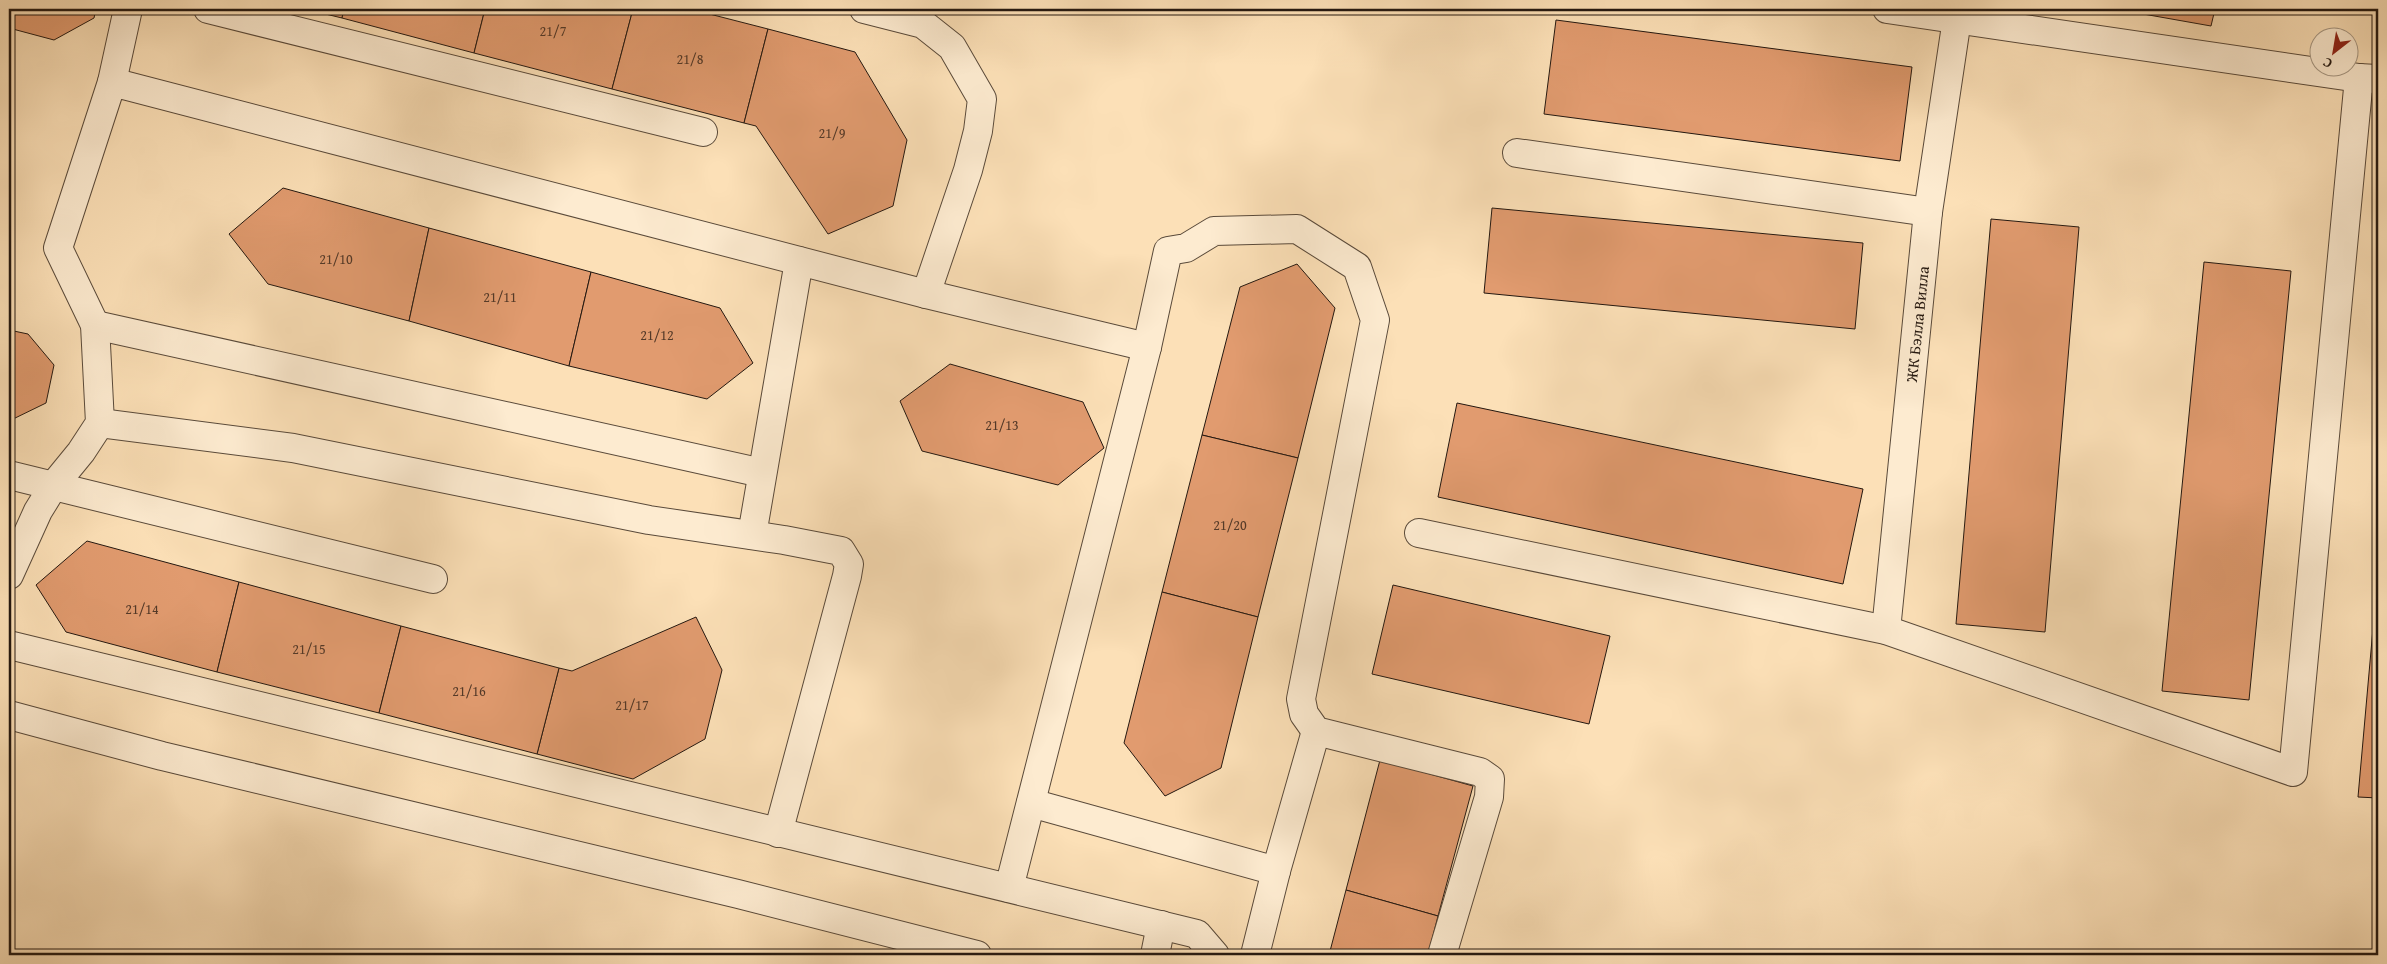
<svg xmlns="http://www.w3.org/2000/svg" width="2387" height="964" font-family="'Gentium Book Plus',serif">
  <rect width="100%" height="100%" fill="#fce0b7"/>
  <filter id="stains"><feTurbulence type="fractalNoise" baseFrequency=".004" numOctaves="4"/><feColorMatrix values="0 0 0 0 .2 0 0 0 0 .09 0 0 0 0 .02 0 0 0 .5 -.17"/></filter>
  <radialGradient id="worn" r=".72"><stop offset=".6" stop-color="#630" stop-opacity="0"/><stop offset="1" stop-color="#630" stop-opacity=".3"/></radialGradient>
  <!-- building -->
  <g fill="#e19b6f" stroke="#241810">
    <path d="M 9,9 L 96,9 L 94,18 L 54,40 L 9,28 Z"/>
    <path d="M 305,9 L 344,9 L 342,18 Z"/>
    <path d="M 344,9 L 485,9 L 474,53 L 342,18 Z"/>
    <path d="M 485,9 L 633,9 L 612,89 L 474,53 Z"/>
    <path d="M 633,9 L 690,9 L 768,29 L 744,123 L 612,89 Z"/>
    <path d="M 2115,9 L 2215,9 L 2211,26 Z"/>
    <path d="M 1556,20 L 1912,67 L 1900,161 L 1544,114 Z"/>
    <path d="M 768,29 L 855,52 L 907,140 L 893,206 L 828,234 L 756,126 L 744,123 Z"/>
    <path d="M 283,188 L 429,228 L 409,321 L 268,284 L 229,234 Z"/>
    <path d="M 1492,208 L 1863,243 L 1855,329 L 1484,293 Z"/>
    <path d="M 1991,219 L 2079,227 L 2045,632 L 1956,624 Z"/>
    <path d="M 429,228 L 591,272 L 569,366 L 409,321 Z"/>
    <path d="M 2204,262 L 2291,271 L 2249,700 L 2162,691 Z"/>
    <path d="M 1297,264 L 1335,308 L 1298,458 L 1202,435 L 1240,287 Z"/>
    <path d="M 591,272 L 720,308 L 753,363 L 707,399 L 569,366 Z"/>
    <path d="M 9,330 L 28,334 L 54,365 L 46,403 L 9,421 Z"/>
    <path d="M 950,364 L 1083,402 L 1104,448 L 1058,485 L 922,451 L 900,401 Z"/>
    <path d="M 1457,403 L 1863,489 L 1843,584 L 1438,497 Z"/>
    <path d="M 1202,435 L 1298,458 L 1258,617 L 1162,592 Z"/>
    <path d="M 87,541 L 239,582 L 217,672 L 66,632 L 36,585 Z"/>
    <path d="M 2378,572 L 2378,798 L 2358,797 Z"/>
    <path d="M 239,582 L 401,626 L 379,713 L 217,672 Z"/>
    <path d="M 1393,585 L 1610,636 L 1589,724 L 1372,674 Z"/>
    <path d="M 1162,592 L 1258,617 L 1221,768 L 1165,796 L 1124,743 Z"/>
    <path d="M 696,617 L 722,670 L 705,739 L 633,779 L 537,754 L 559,668 L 572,671 Z"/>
    <path d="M 401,626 L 559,668 L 537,754 L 379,713 Z"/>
    <path d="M 1380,760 L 1473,786 L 1438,916 L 1346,890 Z"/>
    <path d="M 1346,890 L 1438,916 L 1428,955 L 1329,955 Z"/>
  </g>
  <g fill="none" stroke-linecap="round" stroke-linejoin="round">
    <!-- minor casing -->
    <g stroke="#5a4a3a" stroke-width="30">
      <g id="minor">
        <path d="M 208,9 L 703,132"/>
        <path d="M 864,9 L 923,24 L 952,47 L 982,99 L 978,131 L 968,170 L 926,294"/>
        <path d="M 1887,9 L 2359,78 L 2377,79"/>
        <path d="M 112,82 L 128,9"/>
        <path d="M 1517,153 L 1928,212"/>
        <path d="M 95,325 L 762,473"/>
        <path d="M 100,423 L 293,448 L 649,520 L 784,540 L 841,551 L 849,564 L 847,576 L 778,833"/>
        <path d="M 9,475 L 433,579"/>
        <path d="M 1419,533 L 1886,630 L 2293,772 L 2359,78"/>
        <path d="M 752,535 L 799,261"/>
        <path d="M 9,575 L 38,511 L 54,485 L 81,452 L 100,423 L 95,325 L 58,248 L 112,82 L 926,294 L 1147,347"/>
        <path d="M 1886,630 L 1928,212 L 1957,19"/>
        <path d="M 9,645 L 1197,934 L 1215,955"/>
        <path d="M 9,715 L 162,756 L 738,894 L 977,955"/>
        <path d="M 1031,803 L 1276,871"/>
        <path d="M 1009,888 L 1147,347 L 1168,251 L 1186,248 L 1214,231 L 1297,229 L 1357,267 L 1375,320 L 1301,699 L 1304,714 L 1316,731 L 1480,772 L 1490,779 L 1489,797 L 1442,955"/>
        <path d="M 1155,955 L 1161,925"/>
        <path d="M 1255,955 L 1276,871 L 1316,731"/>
      </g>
    </g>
    <!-- minor -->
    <use href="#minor" stroke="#fdebd0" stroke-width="28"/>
  </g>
  <g text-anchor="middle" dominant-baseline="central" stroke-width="4" stroke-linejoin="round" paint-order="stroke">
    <!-- number labels -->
    <g font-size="14" fill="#533928">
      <text x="553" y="31">21/7</text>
      <text x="690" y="59">21/8</text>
      <text x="832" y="133">21/9</text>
      <text x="336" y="259">21/10</text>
      <text x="500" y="297">21/11</text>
      <text x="657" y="335">21/12</text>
      <text x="1002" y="425">21/13</text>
      <text x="1230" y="525">21/20</text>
      <text x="142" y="609">21/14</text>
      <text x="309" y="649">21/15</text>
      <text x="469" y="691">21/16</text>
      <text x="632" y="705">21/17</text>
    </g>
    <!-- street labels -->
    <g font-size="16" fill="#241810" stroke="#fdebd0">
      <text transform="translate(1917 324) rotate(-84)">ЖК Бэлла Вилла</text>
    </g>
  </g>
  <!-- margin -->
  <rect width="2387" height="964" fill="none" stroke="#fce0b7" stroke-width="30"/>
  <rect x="10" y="10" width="2367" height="944" fill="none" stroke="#241810" stroke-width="2.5"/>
  <rect x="15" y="15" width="2357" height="934" fill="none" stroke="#241810"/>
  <!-- north arrow -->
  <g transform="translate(2334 52) rotate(211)"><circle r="24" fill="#fdebd0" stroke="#a69783"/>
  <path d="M0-4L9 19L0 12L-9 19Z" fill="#8f2418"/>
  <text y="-8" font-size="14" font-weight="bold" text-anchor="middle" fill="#241810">С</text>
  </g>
  <rect width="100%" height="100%" filter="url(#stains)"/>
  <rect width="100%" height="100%" fill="url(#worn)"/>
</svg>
